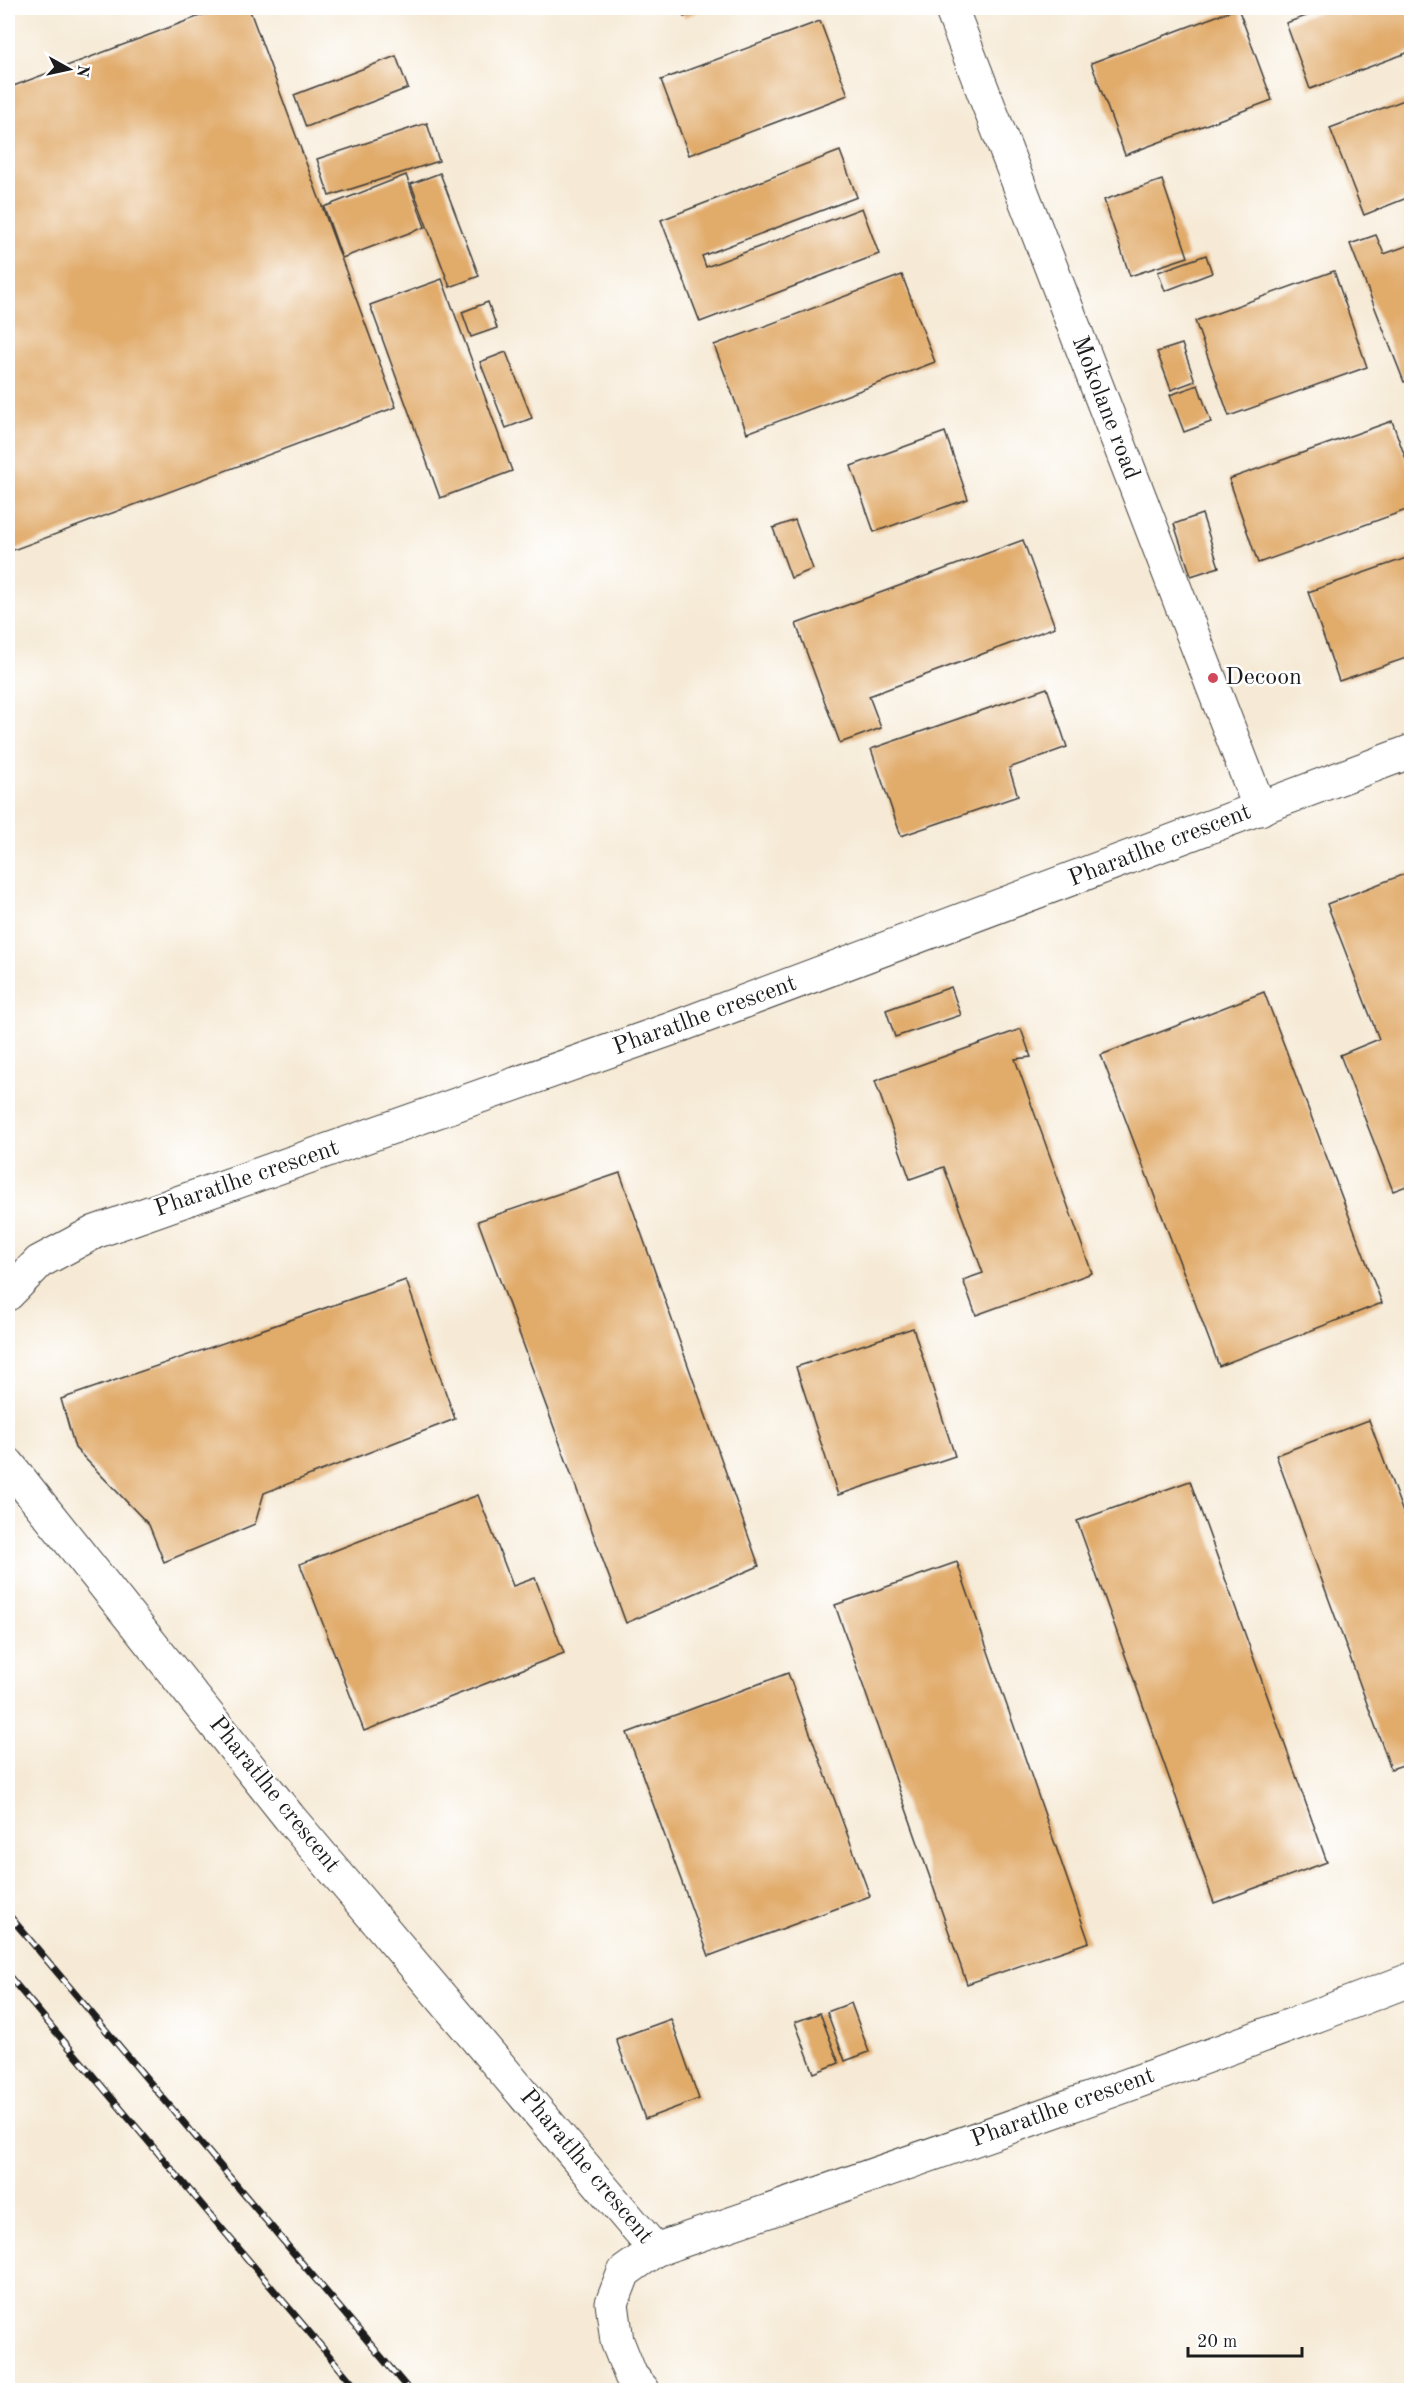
<svg xmlns="http://www.w3.org/2000/svg" width="1419" height="2398" font-family="'Old Standard TT',serif">
  <rect width="100%" height="100%" fill="#fff"/>
  <filter id="ink" filterUnits="userSpaceOnUse"><feTurbulence type="fractalNoise" baseFrequency=".0167" numOctaves="2"/><feDisplacementMap in="SourceGraphic" scale="12" xChannelSelector="R" yChannelSelector="G"/><feConvolveMatrix kernelMatrix="1 2 1 2 8 2 1 2 1" color-interpolation-filters="sRGB"/></filter>
  <filter id="wash" filterUnits="userSpaceOnUse"><feTurbulence type="fractalNoise" baseFrequency=".008" numOctaves="4" result="noise"/><feDisplacementMap in="SourceGraphic" scale="24" xChannelSelector="R" yChannelSelector="G"/><feGaussianBlur stdDeviation="1.35" result="paint"/><feColorMatrix in="noise" values="0 0 0 0 0 0 0 0 0 0 0 0 0 0 0 0 0 1.4 0 .05"/><feComposite in="paint" operator="in"/></filter>
  <g filter="url(#wash)">
    <rect width="100%" height="100%" fill="#f6ead6"/>
    <g id="blocks">
      <!-- building -->
      <g fill="#e1ab6a">
        <path d="M 221,8 L 249,8 L 396,407 L 8,552 L 8,88 Z"/>
        <path d="M 681,8 L 707,8 L 684,17 Z"/>
        <path d="M 1238,8 L 1272,100 L 1125,155 L 1091,63 Z"/>
        <path d="M 1329,8 L 1412,8 L 1412,51 L 1310,89 L 1286,23 Z"/>
        <path d="M 820,21 L 848,95 L 689,155 L 661,80 Z"/>
        <path d="M 396,56 L 408,88 L 306,127 L 294,95 Z"/>
        <path d="M 1412,97 L 1412,196 L 1364,215 L 1330,128 Z"/>
        <path d="M 427,123 L 439,161 L 329,196 L 317,159 Z"/>
        <path d="M 840,151 L 857,197 L 702,256 L 706,267 L 862,208 L 879,254 L 700,322 L 661,220 Z"/>
        <path d="M 440,173 L 479,276 L 450,287 L 411,184 Z"/>
        <path d="M 406,175 L 425,227 L 342,258 L 324,207 Z"/>
        <path d="M 1162,180 L 1188,257 L 1130,276 L 1104,200 Z"/>
        <path d="M 1376,235 L 1384,254 L 1412,244 L 1412,379 L 1404,382 L 1350,244 Z"/>
        <path d="M 1206,255 L 1212,273 L 1165,291 L 1158,272 Z"/>
        <path d="M 1334,271 L 1367,367 L 1229,416 L 1195,321 Z"/>
        <path d="M 902,275 L 935,362 L 747,433 L 714,345 Z"/>
        <path d="M 442,279 L 512,471 L 440,498 L 370,305 Z"/>
        <path d="M 488,302 L 497,328 L 471,337 L 462,312 Z"/>
        <path d="M 1182,344 L 1195,381 L 1171,390 L 1157,352 Z"/>
        <path d="M 506,352 L 532,418 L 506,428 L 480,362 Z"/>
        <path d="M 1198,385 L 1211,422 L 1184,432 L 1170,395 Z"/>
        <path d="M 1392,421 L 1412,476 L 1412,508 L 1258,563 L 1229,479 Z"/>
        <path d="M 945,432 L 968,499 L 874,532 L 851,466 Z"/>
        <path d="M 1202,514 L 1219,567 L 1191,576 L 1174,524 Z"/>
        <path d="M 795,520 L 813,569 L 791,578 L 773,528 Z"/>
        <path d="M 1023,540 L 1055,627 L 869,696 L 881,728 L 840,743 L 796,624 Z"/>
        <path d="M 1412,556 L 1412,656 L 1339,681 L 1308,592 Z"/>
        <path d="M 1047,688 L 1067,747 L 1009,768 L 1018,796 L 901,836 L 871,749 Z"/>
        <path d="M 1412,871 L 1412,1184 L 1393,1191 L 1340,1055 L 1379,1039 L 1327,904 Z"/>
        <path d="M 951,987 L 961,1015 L 895,1037 L 886,1010 Z"/>
        <path d="M 1264,992 L 1382,1303 L 1219,1366 L 1101,1055 Z"/>
        <path d="M 1021,1029 L 1031,1057 L 1015,1059 L 1092,1273 L 976,1315 L 963,1280 L 983,1273 L 944,1167 L 910,1179 L 875,1081 Z"/>
        <path d="M 620,1173 L 759,1566 L 626,1623 L 478,1221 Z"/>
        <path d="M 406,1280 L 455,1419 L 264,1493 L 255,1524 L 164,1562 L 149,1525 L 75,1448 L 61,1399 Z"/>
        <path d="M 913,1328 L 955,1456 L 838,1495 L 796,1367 Z"/>
        <path d="M 1369,1420 L 1412,1537 L 1412,1762 L 1391,1769 L 1276,1455 Z"/>
        <path d="M 1190,1481 L 1327,1862 L 1214,1903 L 1077,1521 Z"/>
        <path d="M 478,1495 L 513,1586 L 535,1578 L 564,1653 L 364,1731 L 300,1564 Z"/>
        <path d="M 957,1562 L 1089,1942 L 967,1984 L 835,1605 Z"/>
        <path d="M 788,1673 L 870,1896 L 709,1956 L 627,1733 Z"/>
        <path d="M 851,2003 L 869,2052 L 845,2061 L 827,2012 Z"/>
        <path d="M 820,2013 L 839,2063 L 814,2073 L 795,2022 Z"/>
        <path d="M 671,2019 L 699,2099 L 645,2119 L 616,2039 Z"/>
      </g>
    </g>
  </g>
  <g filter="url(#ink)">
    <use href="#blocks" fill-opacity="0" stroke="#3d3b38" stroke-width="1.5"/>
    <g fill="none" stroke-linecap="round" stroke-linejoin="round">
      <!-- minor casing -->
      <g stroke="#3d3b38" stroke-width="35">
        <g id="minor">
          <path d="M 951,8 L 1260,809"/>
          <path d="M 8,1294 L 39,1262 L 95,1232 L 671,1029 L 1412,751"/>
          <path d="M 8,1464 L 289,1817 L 655,2250 C 908,2163 1162,2076 1412,1979"/>
          <path d="M 643,2390 L 631,2376 L 617,2341 L 612,2303 L 624,2272 L 655,2250"/>
        </g>
      </g>
      <!-- minor -->
      <use href="#minor" stroke="#fff" stroke-width="33"/>
      <!-- rail casing -->
      <g stroke="#1c1c1c" stroke-width="7">
        <g id="rail">
          <path d="M 8,1914 L 409,2390"/>
          <path d="M 8,1975 L 358,2390"/>
        </g>
      </g>
      <!-- rail -->
      <use href="#rail" stroke="#fff" stroke-width="4.5" stroke-dasharray="14" stroke-linecap="butt"/>
    </g>
  </g>
  <!-- markers -->
  <circle fill="#d1495b" stroke="#fff" stroke-width="2" cx="1213" cy="678" r="6"/>
  <g text-anchor="middle" dominant-baseline="central" stroke-width="5" stroke-linejoin="round" paint-order="stroke">
    <!-- street labels -->
    <g font-size="24" fill="#1c1c1c" stroke="#fff">
      <text transform="translate(1105 408) rotate(69)">Mokolane road</text>
      <text transform="translate(1160 846) rotate(-21)">Pharatlhe crescent</text>
      <text transform="translate(705 1016) rotate(-20)">Pharatlhe crescent</text>
      <text transform="translate(247 1179) rotate(-19)">Pharatlhe crescent</text>
      <text transform="translate(274 1795) rotate(51)">Pharatlhe crescent</text>
      <text transform="translate(1063 2108) rotate(-20)">Pharatlhe crescent</text>
      <text transform="translate(586 2167) rotate(50)">Pharatlhe crescent</text>
    </g>
    <!-- poi labels -->
    <g font-size="24" fill="#1c1c1c" stroke="#fff" text-anchor="start">
      <text x="1225" y="678">Decoon</text>
    </g>
  </g>
  <!-- margin -->
  <rect width="1419" height="2398" fill="none" stroke="#fff" stroke-width="30"/>
  <!-- north arrow -->
  <g transform="translate(69 69) rotate(98)" stroke="#ffffff" stroke-width="4.5" paint-order="stroke">
  <path d="M0-4.5L10 22L0 15L-10 22Z" fill="#1c1c1c"/>
  <text y="-9" font-size="16" font-weight="bold" text-anchor="middle" fill="#1c1c1c">N</text>
  </g>
  <!-- scale -->
  <path d="M1188 2347v9h114v-9" fill="none" stroke="#1c1c1c" stroke-width="3"/>
  <text x="1197" y="2347" font-size="18" fill="#1c1c1c" stroke="#ffffff" stroke-width="4.5" paint-order="stroke">20 m</text>
</svg>
